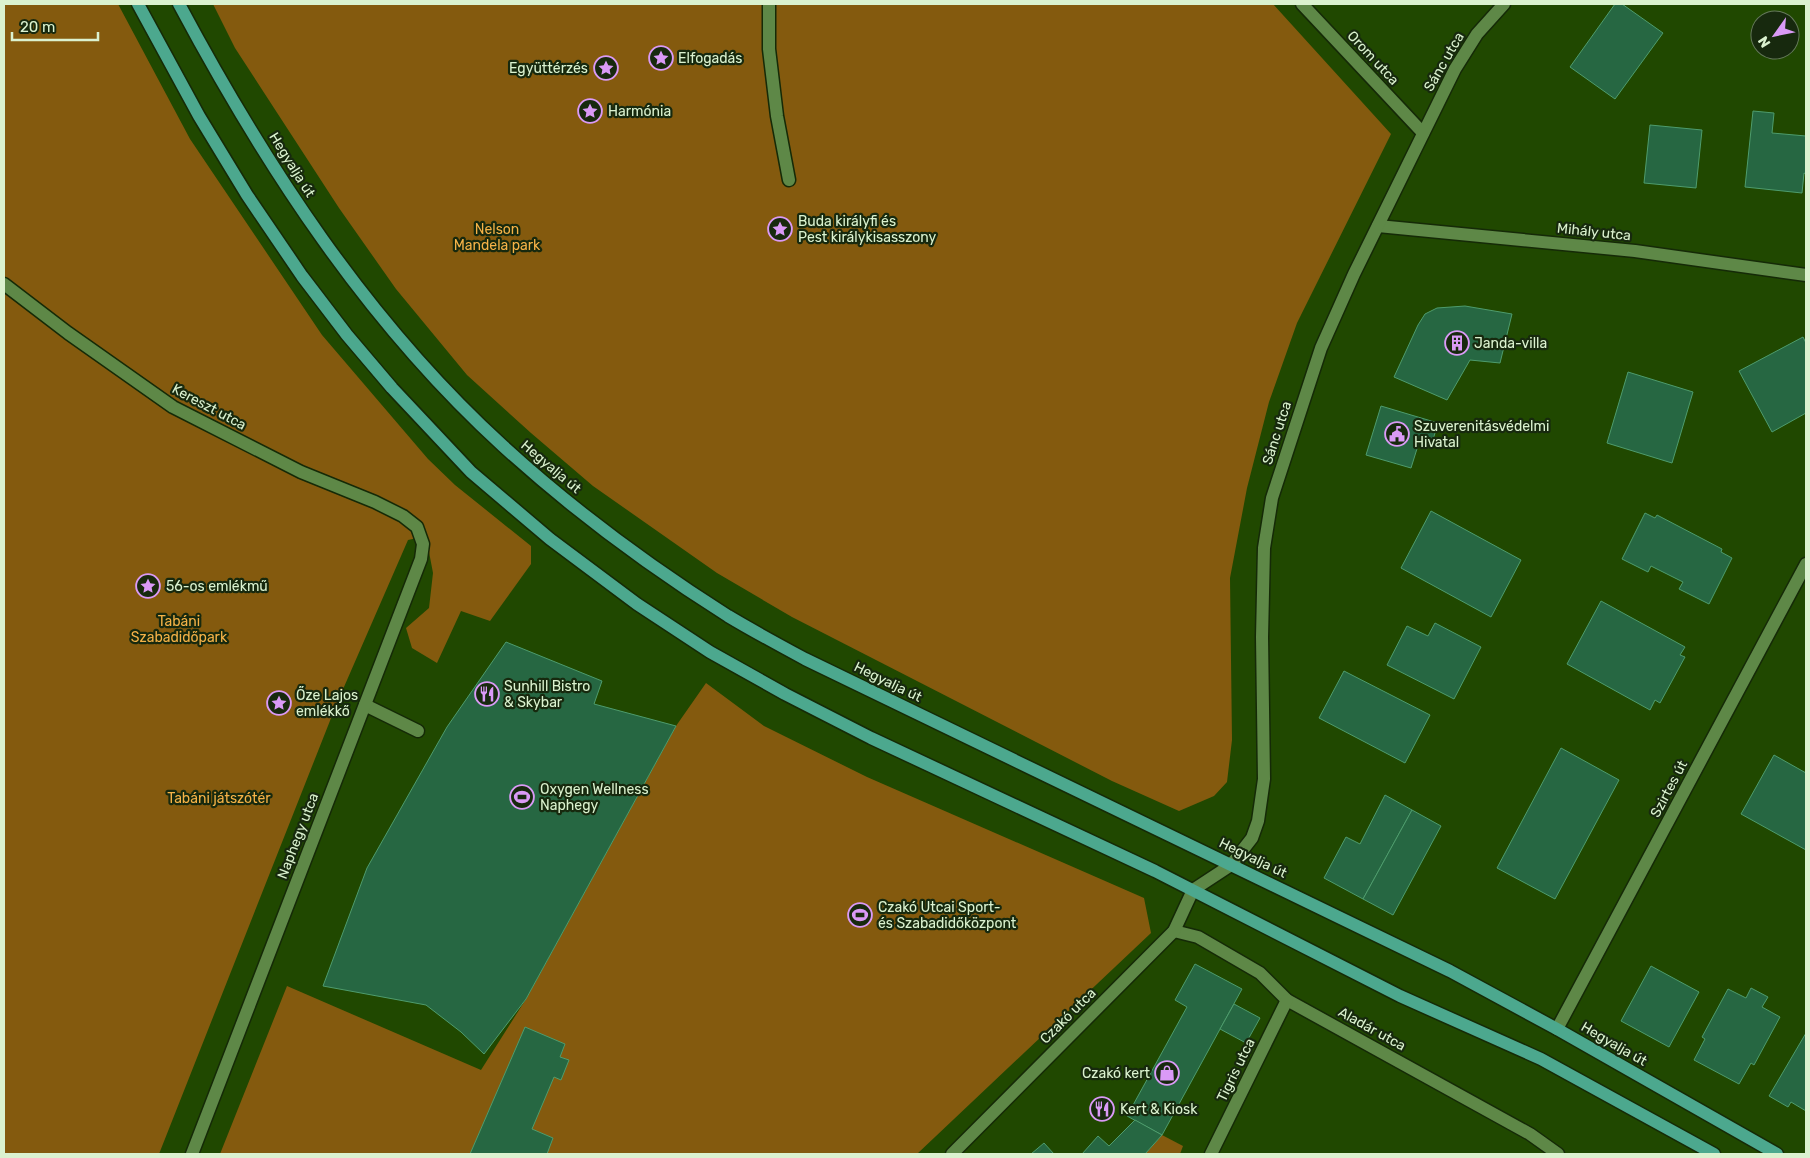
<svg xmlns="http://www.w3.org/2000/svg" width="1810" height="1158" font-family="Rubik,sans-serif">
  <rect width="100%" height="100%" fill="#204800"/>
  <!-- green -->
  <g fill="#845a0e">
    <path d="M 4,4 L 118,4 L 190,139 L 322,335 L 428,459 L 455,485 L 531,546 L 531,564 L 490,621 L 461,611 L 437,663 L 412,648 L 406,628 L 429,608 L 433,573 L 426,536 L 408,540 L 337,703 L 159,1154 L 4,1154 Z"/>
    <path d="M 213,4 L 1273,4 L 1391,134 L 1297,323 L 1269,402 L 1247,488 L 1230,578 L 1232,740 L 1227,782 L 1214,796 L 1179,811 L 1112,781 L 792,617 L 717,573 L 593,486 L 531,433 L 467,375 L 396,289 L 339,208 L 235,48 Z"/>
    <path d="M 706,683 L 764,726 L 867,777 L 1144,898 L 1151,933 L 917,1154 L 220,1154 L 287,986 L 481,1070 L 526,999 L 676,726 Z"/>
    <path d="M 1162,1135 L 1183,1146 L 1180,1154 L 1145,1154 Z"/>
  </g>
  <!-- building -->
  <g fill="#266742" stroke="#4e9c6d">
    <path d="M 1615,4 L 1622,4 L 1663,33 L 1615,99 L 1570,67 Z"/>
    <path d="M 1753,111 L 1774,113 L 1772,133 L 1806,136 L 1806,174 L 1804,173 L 1802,193 L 1745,187 Z"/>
    <path d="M 1650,125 L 1702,130 L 1696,188 L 1644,183 Z"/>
    <path d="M 1465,306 L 1512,314 L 1500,363 L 1470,360 L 1447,400 L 1394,377 L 1418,325 L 1425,314 L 1437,308 Z"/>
    <path d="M 1803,337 L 1806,343 L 1806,413 L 1772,432 L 1739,371 Z"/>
    <path d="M 1628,372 L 1693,392 L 1672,463 L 1607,443 Z"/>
    <path d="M 1381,406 L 1438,423 L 1432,443 L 1420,439 L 1411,468 L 1366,455 Z"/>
    <path d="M 1431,511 L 1521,560 L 1491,617 L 1401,568 Z"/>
    <path d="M 1645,513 L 1655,518 L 1657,515 L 1722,549 L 1721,552 L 1732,558 L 1709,604 L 1679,589 L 1683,582 L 1651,566 L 1648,572 L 1622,559 Z"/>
    <path d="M 1601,601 L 1685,647 L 1680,655 L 1685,657 L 1660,703 L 1655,700 L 1650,710 L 1567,664 Z"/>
    <path d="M 1435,623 L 1481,647 L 1454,699 L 1387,665 L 1407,626 L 1428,636 Z"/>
    <path d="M 506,642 L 602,681 L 594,704 L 676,726 L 526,999 L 484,1054 L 461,1032 L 426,1005 L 323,986 L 367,868 L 447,727 Z"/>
    <path d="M 1344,671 L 1430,715 L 1405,763 L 1319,718 Z"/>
    <path d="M 1561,748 L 1619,780 L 1555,899 L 1497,868 Z"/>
    <path d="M 1774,755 L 1806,773 L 1806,850 L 1741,814 Z"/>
    <path d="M 1385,795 L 1412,810 L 1363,899 L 1324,878 L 1346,837 L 1360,844 Z"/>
    <path d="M 1412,810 L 1441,826 L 1393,915 L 1363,899 Z"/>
    <path d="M 1195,964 L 1242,989 L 1162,1135 L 1127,1116 L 1187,1007 L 1175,1000 Z"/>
    <path d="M 1651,966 L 1699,992 L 1669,1047 L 1621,1021 Z"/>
    <path d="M 1751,988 L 1768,997 L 1762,1007 L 1780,1017 L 1754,1065 L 1751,1063 L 1739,1084 L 1694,1060 L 1705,1039 L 1702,1037 L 1728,989 L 1746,998 Z"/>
    <path d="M 1234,1004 L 1260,1018 L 1246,1043 L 1220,1029 Z"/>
    <path d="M 525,1027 L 565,1044 L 560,1057 L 569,1060 L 561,1080 L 554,1077 L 532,1129 L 553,1138 L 547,1154 L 470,1154 Z"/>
    <path d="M 1806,1033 L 1806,1111 L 1791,1102 L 1788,1107 L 1769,1096 Z"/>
    <path d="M 1135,1120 L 1162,1135 L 1145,1154 L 1082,1154 L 1098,1136 L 1109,1146 Z"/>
    <path d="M 1044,1143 L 1054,1154 L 1031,1154 Z"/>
  </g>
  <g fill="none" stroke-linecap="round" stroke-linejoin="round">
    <!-- service casing -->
    <g stroke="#152a07" stroke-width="15">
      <g id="service">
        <path d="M 769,4 L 769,49 L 777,116 L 789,180"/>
        <path d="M 365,705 L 418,731"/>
      </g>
    </g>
    <!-- minor casing -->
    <g stroke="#152a07" stroke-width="15">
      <g id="minor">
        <path d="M 1302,4 L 1423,133"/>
        <path d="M 4,284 L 68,333 L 173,407 L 301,472 L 375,502 L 403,516 L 417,527 L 423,544 L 421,559 L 192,1154"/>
        <path d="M 1174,931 L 1198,937 L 1260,973 L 1287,1000 L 1530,1134 L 1558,1154"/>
        <path d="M 1557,1029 L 1806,564"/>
        <path d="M 952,1154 L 1174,931 L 1193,890"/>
        <path d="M 1211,1154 L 1287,1000"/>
      </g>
    </g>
    <!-- tertiary casing -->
    <g stroke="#152a07" stroke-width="15">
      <g id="tertiary">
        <path d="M 1378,226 L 1635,251 L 1806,275"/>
        <path d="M 1193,890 L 1231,865 L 1252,838 L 1258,821 L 1264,779 L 1262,637 L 1264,548 L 1272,498 L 1321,348 L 1354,274 L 1455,69 L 1477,34 L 1504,4"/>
      </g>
    </g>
    <!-- primary casing -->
    <g stroke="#152a07" stroke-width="15">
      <g id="primary">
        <path d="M 138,4 L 199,116 L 247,195 L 302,276 L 347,335 L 392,388 L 471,472 L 550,539 L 637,604 L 710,652 L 785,694 L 871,738 L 1155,871 L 1400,996 L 1541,1059 L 1714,1154"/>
        <path d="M 179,4 C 265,165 367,322 503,446 C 572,509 649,566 728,616 C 753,631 779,645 805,659 L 1450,971 L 1557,1029 L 1777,1154"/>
      </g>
    </g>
    <!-- service -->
    <use href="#service" stroke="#5e8847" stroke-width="12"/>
    <!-- minor -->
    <use href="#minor" stroke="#5e8847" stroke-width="12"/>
    <!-- tertiary -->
    <use href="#tertiary" stroke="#5e8847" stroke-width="12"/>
    <!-- primary -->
    <use href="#primary" stroke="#4ca88e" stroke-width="12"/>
  </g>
  <!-- icons -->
  <defs>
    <g id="sight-ring" transform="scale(1.25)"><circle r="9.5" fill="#17290e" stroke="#da9af6" stroke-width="1.5"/><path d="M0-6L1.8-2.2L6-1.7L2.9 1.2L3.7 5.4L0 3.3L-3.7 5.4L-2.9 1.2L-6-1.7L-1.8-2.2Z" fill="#da9af6"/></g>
    <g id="building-ring" transform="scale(1.25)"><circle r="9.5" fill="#17290e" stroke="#da9af6" stroke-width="1.5"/><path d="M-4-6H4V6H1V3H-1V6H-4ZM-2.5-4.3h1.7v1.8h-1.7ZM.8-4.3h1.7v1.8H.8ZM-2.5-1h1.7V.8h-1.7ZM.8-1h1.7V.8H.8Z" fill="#da9af6"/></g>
    <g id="civic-ring" transform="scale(1.25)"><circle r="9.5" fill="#17290e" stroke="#da9af6" stroke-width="1.5"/><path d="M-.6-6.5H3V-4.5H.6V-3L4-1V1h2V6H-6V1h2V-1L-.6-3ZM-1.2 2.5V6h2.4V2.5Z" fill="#da9af6"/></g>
    <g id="restaurant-ring" transform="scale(1.25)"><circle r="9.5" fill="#17290e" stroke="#da9af6" stroke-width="1.5"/><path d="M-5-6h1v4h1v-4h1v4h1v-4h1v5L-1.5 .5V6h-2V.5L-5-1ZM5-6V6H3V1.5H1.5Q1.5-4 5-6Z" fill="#da9af6"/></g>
    <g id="stadium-ring" transform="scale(1.25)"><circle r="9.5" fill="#17290e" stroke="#da9af6" stroke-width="1.5"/><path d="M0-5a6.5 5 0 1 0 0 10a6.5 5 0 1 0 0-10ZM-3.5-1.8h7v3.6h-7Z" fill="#da9af6"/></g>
    <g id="shop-ring" transform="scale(1.25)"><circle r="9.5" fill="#17290e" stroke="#da9af6" stroke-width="1.5"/><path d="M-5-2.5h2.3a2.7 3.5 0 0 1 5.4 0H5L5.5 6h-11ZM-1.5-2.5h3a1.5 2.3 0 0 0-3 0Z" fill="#da9af6"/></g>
  </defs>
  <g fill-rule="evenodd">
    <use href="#sight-ring" x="661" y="58"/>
    <use href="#sight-ring" x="606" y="68"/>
    <use href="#sight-ring" x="590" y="111"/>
    <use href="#sight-ring" x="780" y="229"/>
    <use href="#building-ring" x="1457" y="343"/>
    <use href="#civic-ring" x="1397" y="434"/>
    <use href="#sight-ring" x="148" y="586"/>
    <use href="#restaurant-ring" x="487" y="694"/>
    <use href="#sight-ring" x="279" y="703"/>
    <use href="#stadium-ring" x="522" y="797"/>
    <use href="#stadium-ring" x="860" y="915"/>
    <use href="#shop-ring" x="1167" y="1073"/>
    <use href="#restaurant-ring" x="1102" y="1109"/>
  </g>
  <g text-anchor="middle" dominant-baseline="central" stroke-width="4.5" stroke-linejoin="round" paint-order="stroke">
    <!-- poi labels -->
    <g font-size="14" fill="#dbf2cf" stroke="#17290e" text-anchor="start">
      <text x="678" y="58">Elfogadás</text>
      <text x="588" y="68" text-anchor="end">Együttérzés</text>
      <text x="608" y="111">Harmónia</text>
      <text x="798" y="221">Buda királyfi és<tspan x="798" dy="16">Pest királykisasszony</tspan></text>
      <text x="1474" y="343">Janda-villa</text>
      <text x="1414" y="426">Szuverenitásvédelmi<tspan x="1414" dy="16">Hivatal</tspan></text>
      <text x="166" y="586">56-os emlékmű</text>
      <text x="504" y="686">Sunhill Bistro<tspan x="504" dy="16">&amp; Skybar</tspan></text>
      <text x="296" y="695">Őze Lajos<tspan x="296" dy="16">emlékkő</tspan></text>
      <text x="540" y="789">Oxygen Wellness<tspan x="540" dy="16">Naphegy</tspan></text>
      <text x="878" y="907">Czakó Utcai Sport-<tspan x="878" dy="16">és Szabadidőközpont</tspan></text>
      <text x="1150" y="1073" text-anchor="end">Czakó kert</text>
      <text x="1120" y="1109">Kert &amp; Kiosk</text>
    </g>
    <!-- street labels -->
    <g font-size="14" fill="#dbf2cf" stroke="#17290e">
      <text transform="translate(1373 58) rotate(47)">Orom utca</text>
      <text transform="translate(1444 62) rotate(-60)">Sánc utca</text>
      <text transform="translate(292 165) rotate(58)">Hegyalja út</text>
      <text transform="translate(1594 232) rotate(6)">Mihály utca</text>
      <text transform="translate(209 407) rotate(28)">Kereszt utca</text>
      <text transform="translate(1277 433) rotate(-72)">Sánc utca</text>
      <text transform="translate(551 467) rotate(40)">Hegyalja út</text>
      <text transform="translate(888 682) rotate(26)">Hegyalja út</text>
      <text transform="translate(1669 789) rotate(-62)">Szirtes út</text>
      <text transform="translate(298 836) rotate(-69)">Naphegy utca</text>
      <text transform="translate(1253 858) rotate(26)">Hegyalja út</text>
      <text transform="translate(1068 1016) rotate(-45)">Czakó utca</text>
      <text transform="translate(1372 1029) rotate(29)">Aladár utca</text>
      <text transform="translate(1614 1044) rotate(30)">Hegyalja út</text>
      <text transform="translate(1236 1070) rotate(-64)">Tigris utca</text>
    </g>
    <!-- park labels -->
    <g font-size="14" fill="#f5b247" stroke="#17290e">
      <text x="497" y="229">Nelson<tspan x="497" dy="16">Mandela park</tspan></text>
      <text x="179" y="621">Tabáni<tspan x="179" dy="16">Szabadidőpark</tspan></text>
      <text x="219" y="798">Tabáni játszótér</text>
    </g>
  </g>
  <!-- border -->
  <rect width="1810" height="1158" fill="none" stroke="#dbf2cf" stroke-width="10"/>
  <!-- north arrow -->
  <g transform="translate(1775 35) rotate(237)"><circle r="24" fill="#17290e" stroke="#65795b"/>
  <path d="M0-4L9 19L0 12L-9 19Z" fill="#da9af6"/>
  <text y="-8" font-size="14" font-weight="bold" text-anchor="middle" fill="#dbf2cf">N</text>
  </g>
  <!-- scale -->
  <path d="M12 32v8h86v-8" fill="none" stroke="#dbf2cf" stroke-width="2.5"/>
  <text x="20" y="32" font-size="15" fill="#dbf2cf" stroke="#17290e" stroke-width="4" paint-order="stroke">20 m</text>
</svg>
